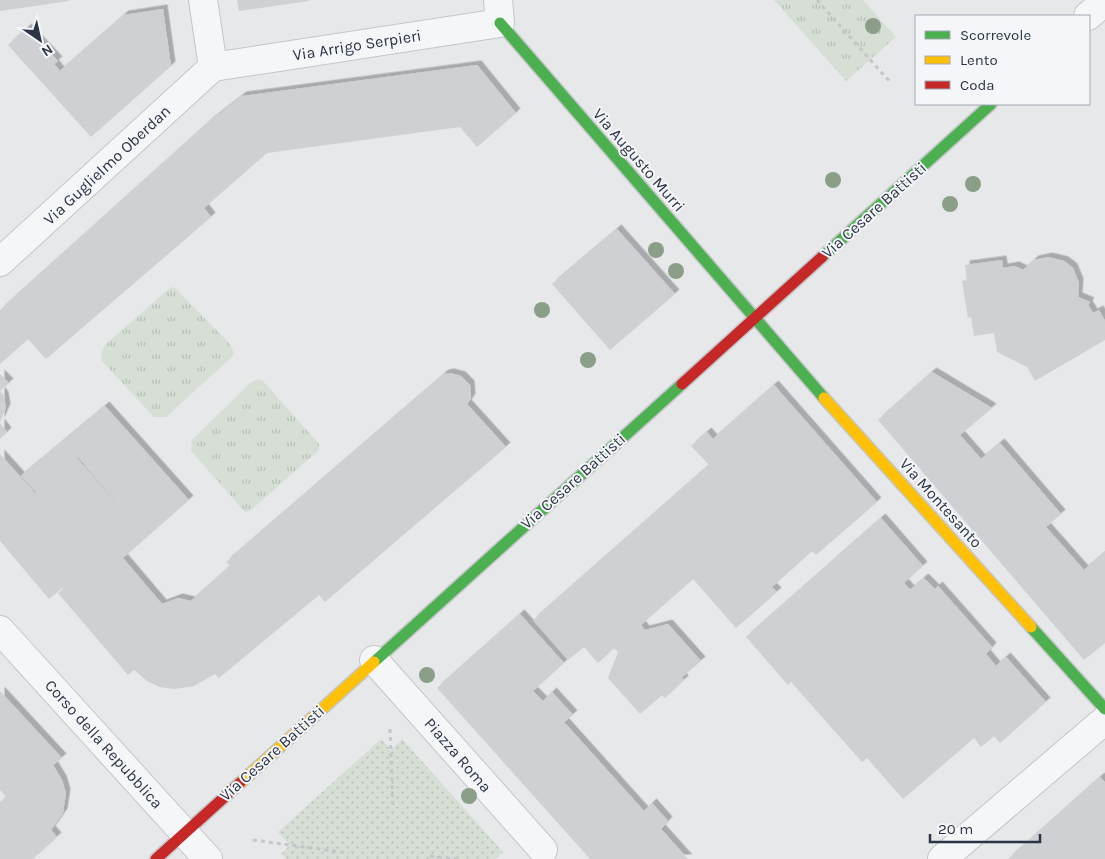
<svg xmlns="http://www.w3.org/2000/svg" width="1105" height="859" font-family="Karla,sans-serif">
  <defs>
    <pattern id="grass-tufts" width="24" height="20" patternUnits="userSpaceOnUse" patternTransform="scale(1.25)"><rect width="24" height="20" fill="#d6ded6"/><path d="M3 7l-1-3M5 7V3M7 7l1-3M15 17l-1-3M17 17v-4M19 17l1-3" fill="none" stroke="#b8bfb9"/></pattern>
    <pattern id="park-dots" width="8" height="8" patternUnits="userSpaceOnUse" patternTransform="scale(1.25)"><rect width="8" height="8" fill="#d6ded6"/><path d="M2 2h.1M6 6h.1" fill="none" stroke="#b8bfb9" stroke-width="1.8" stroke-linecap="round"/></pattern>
    <filter id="shadow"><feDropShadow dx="4.5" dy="-4.5" stdDeviation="0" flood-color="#0004"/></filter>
  </defs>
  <rect width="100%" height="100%" fill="#e6e8ea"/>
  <!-- grass -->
  <g fill="url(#grass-tufts)">
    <path d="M 774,0 L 863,0 L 896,37 L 846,81 Z"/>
    <path d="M 171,287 L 176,289 L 230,344 L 234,353 L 232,357 L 166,417 L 154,417 L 101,360 L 102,351 L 106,344 Z"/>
    <path d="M 256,380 L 262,380 L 319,444 L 319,450 L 250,511 L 245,512 L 191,451 L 192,440 L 250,383 Z"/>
  </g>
  <!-- park -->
  <path fill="url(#park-dots)" d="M 381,739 L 391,750 L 402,739 L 503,852 L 495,859 L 286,859 L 281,854 L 290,845 L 278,832 Z"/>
  <!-- building -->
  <g fill="#ced0d3" filter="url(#shadow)">
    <path d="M 0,0 L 69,0 L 69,1 L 0,11 Z"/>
    <path d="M 237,0 L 309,0 L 309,1 L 239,11 Z"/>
    <path d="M 163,9 L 171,66 L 91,137 L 8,45 L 27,28 L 58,61 L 54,64 L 60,71 L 124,15 Z"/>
    <path d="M 477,65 L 516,113 L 477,147 L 460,127 L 267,153 L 204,208 L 211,217 L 46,359 L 28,339 L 0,364 L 0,310 L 211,120 L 242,96 Z"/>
    <path d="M 617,229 L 675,294 L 610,350 L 552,284 Z"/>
    <path d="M 1048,257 L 1064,261 L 1073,268 L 1079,283 L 1078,297 L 1090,302 L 1088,305 L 1093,313 L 1099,310 L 1105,321 L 1105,340 L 1035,381 L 1027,367 L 997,352 L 994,333 L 974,336 L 971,317 L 968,318 L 962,281 L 967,280 L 965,265 L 1002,260 L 1003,268 L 1015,266 L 1023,270 L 1034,260 Z"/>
    <path d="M 932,372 L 992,408 L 960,435 L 981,459 L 1000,443 L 1061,514 L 1046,527 L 1084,570 L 1105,552 L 1105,643 L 1084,660 L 878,420 Z"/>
    <path d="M 450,373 L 461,376 L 470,385 L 471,398 L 467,404 L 506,447 L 325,602 L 319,595 L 219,678 L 215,674 L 194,686 L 174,689 L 160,687 L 147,681 L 134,670 L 128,675 L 58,593 L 101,556 L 49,599 L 0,541 L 0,454 L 35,493 L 11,514 L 77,458 L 137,527 L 78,457 L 36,492 L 21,476 L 105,406 L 189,500 L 123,558 L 162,604 L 178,598 L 191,601 L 230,566 L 226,562 L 444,374 Z"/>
    <path d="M 0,374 L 9,383 L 0,391 L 4,396 L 6,408 L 0,422 Z"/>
    <path d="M 774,385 L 877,502 L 816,555 L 812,551 L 772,587 L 777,592 L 736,628 L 693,579 L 641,625 L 645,630 L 668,624 L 701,661 L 682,677 L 684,680 L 665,698 L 662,695 L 640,714 L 608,678 L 618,652 L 614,648 L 598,663 L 584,647 L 568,660 L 533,620 L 709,465 L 691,446 L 707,432 L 713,439 Z"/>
    <path d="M 0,423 L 7,432 L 0,439 Z"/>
    <path d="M 881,518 L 923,566 L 904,583 L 910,590 L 924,578 L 935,589 L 938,586 L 992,647 L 986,654 L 996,666 L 1006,657 L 1046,702 L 1000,743 L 994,736 L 981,747 L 974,738 L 903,799 L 867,758 L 862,762 L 791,682 L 788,685 L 746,637 Z"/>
    <path d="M 520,614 L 564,663 L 533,691 L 543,701 L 552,692 L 573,715 L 564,722 L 644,811 L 652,803 L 668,821 L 661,829 L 688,859 L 590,859 L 437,688 Z"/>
    <path d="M 0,691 L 62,758 L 53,765 L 62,780 L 66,793 L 63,813 L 51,830 L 57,837 L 33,859 L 0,859 L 0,802 L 6,797 L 0,790 Z"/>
    <path d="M 1100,777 L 1105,782 L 1105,859 L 1008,859 Z"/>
  </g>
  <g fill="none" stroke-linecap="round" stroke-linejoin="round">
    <!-- street casing -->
    <g stroke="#c4c6c8" stroke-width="30">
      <g id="street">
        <path d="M 203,0 L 213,67"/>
        <path d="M 1088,16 L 1105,1"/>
        <path d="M 213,67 L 500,23 L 498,0"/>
        <path d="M 0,262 L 213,67"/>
        <path d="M 0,630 L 208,859"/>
        <path d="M 374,660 L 543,850"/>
        <path d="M 942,859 L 1105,720"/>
      </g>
    </g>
    <!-- fast casing -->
    <g stroke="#c4c6c8" stroke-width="14">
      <g id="fast">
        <path d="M 500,23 L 824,398"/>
        <path d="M 822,257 L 991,104"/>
        <path d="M 1031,627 L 1105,709"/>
        <path d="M 374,662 L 682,384"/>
      </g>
    </g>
    <!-- slow casing -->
    <g stroke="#c4c6c8" stroke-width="14">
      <g id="slow">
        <path d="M 824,398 L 1031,627"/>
        <path d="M 240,783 L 374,662"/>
      </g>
    </g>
    <!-- jam casing -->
    <g stroke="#c4c6c8" stroke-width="14">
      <g id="jam">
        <path d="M 682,384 L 822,257"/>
        <path d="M 156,859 L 240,783"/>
      </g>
    </g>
    <!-- path -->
    <g stroke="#c5c6ca" stroke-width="3" stroke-dasharray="4 4" stroke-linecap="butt">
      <path d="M 817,0 L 891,83"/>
      <path d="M 390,729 L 393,809"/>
      <path d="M 253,840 L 349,853"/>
      <path d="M 430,856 L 457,859"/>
    </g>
    <!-- street -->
    <use href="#street" stroke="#f5f6f7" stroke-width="28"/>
    <!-- fast -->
    <use href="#fast" stroke="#4caf50" stroke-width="11"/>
    <!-- slow -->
    <use href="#slow" stroke="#ffc107" stroke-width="11"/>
    <!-- jam -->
    <use href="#jam" stroke="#c62828" stroke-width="11"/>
  </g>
  <!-- trees -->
  <g fill="#8a9e88">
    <circle cx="873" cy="26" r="8"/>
    <circle cx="833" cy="180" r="8"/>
    <circle cx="973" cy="184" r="8"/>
    <circle cx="950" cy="204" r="8"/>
    <circle cx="656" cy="250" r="8"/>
    <circle cx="676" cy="271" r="8"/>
    <circle cx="542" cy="310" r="8"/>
    <circle cx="588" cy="360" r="8"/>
    <circle cx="427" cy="675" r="8"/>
    <circle cx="469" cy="796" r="8"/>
  </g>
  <g text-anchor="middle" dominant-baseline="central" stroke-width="4" stroke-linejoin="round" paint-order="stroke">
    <!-- street labels -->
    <g font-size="16" fill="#2b3445" stroke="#f4f6f9">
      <text transform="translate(357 45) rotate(-9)">Via Arrigo Serpieri</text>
      <text transform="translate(639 160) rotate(49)">Via Augusto Murri</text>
      <text transform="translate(107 165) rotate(-43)">Via Guglielmo Oberdan</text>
      <text transform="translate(874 210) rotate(-42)">Via Cesare Battisti</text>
      <text transform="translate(573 481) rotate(-42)">Via Cesare Battisti</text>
      <text transform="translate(941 503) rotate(48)">Via Montesanto</text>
      <text transform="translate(104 744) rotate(48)">Corso della Repubblica</text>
      <text transform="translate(272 753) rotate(-42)">Via Cesare Battisti</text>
      <text transform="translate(458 755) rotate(49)">Piazza Roma</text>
    </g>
  </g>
  <!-- legend -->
  <rect x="915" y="15" width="175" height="90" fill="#f4f6f9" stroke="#a4a8b1"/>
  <rect x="925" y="31" width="25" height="8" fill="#4caf50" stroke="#a4a8b1"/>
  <text x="960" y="40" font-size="15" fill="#2b3445">Scorrevole</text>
  <rect x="925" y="56" width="25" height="8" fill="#ffc107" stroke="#a4a8b1"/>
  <text x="960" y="65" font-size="15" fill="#2b3445">Lento</text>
  <rect x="925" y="81" width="25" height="8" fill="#c62828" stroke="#a4a8b1"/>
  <text x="960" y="90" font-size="15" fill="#2b3445">Coda</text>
  <!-- north arrow -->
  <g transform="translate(40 40) rotate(146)" stroke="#f4f6f9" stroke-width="4" paint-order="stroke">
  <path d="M0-4L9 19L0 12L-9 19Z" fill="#2b3445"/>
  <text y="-8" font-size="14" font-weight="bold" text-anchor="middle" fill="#2b3445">N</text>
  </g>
  <!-- scale -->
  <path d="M930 834v8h110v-8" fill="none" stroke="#2b3445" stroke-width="2.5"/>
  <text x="938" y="834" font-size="15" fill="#2b3445" stroke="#f4f6f9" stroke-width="4" paint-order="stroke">20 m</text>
</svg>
